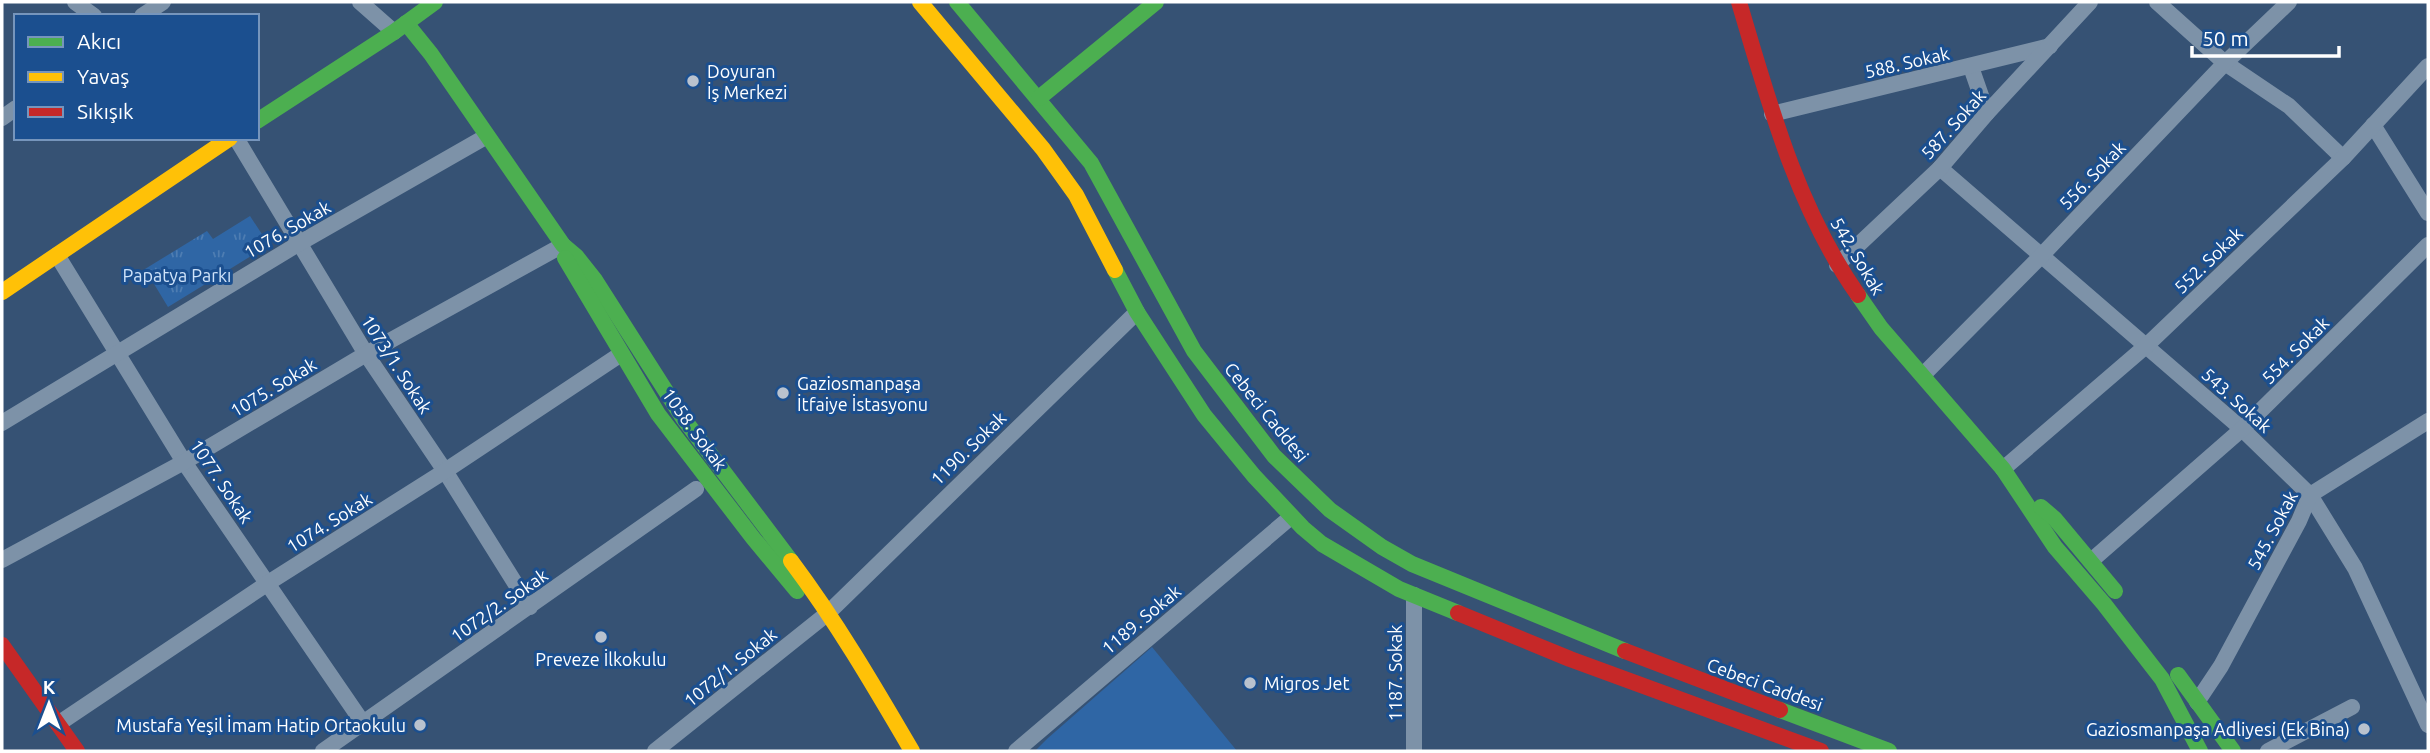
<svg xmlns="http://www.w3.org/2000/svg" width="2430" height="753" font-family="Ubuntu,sans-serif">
  <defs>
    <pattern id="park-tufts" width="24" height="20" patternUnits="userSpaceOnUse" patternTransform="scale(1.75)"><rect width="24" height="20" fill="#2f66a5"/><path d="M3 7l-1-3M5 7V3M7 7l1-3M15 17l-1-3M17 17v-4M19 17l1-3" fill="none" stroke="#4e7db2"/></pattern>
  </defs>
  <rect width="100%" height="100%" fill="#365274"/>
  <!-- grass -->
  <path fill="#2f66a5" d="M 1152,647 L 1237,751 L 1035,751 L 1048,738 Z"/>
  <!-- park -->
  <path fill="url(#park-tufts)" d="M 250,216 L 269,245 L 168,307 L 145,269 L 207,231 L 213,239 Z"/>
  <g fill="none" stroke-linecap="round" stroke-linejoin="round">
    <!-- street -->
    <g stroke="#7d92a8" stroke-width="16">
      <path d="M 75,2 L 94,16"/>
      <path d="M 360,2 L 394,32"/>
      <path d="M 2157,2 L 2225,63 L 2289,106 L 2343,158"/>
      <path d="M 142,16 L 163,2"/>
      <path d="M 1971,67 L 1987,113"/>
      <path d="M 1772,114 L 2050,46"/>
      <path d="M 2,118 L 16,108"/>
      <path d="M 2373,125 L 2428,213"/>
      <path d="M 236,138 L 366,354 L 445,471 L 530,607"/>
      <path d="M 1940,168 L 2242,429 L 2310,495 L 2355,568 L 2428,725"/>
      <path d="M 57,255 L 184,462 L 363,723"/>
      <path d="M 1837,265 L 1940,168 L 1987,113 L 2090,2"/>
      <path d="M 1923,375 L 2041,256 L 2225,63 L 2289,2"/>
      <path d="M 2,423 L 298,244 L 487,136"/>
      <path d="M 2003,469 L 2146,346 L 2343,158 L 2428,66"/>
      <path d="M 2,560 L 184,462 L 366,354 L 563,245"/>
      <path d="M 2091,561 L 2242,429 L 2428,245"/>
      <path d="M 2197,702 L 2221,666 L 2299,521 L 2310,495 L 2428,421"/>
      <path d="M 58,724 L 268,583 L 445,471 L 621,354"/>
      <path d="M 323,751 L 696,489"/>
      <path d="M 655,751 L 828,613 L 1137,312"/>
      <path d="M 1016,751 L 1291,517"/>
      <path d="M 1414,751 L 1414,595"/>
      <path d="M 2268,751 L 2352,707"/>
    </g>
    <!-- fast -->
    <g stroke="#4caf50" stroke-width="16">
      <path d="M 957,2 L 1091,163 L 1194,351 L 1274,456 L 1330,510 L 1382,547 L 1412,564 L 1625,651"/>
      <path d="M 406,23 L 431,54 L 563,245 L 576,256 L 595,280 L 683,418 L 791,561"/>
      <path d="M 1039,98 L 1156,2"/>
      <path d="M 257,121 L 394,32 L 435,2"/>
      <path d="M 565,258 L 658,414 L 753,538 L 797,591"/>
      <path d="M 1115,270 L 1137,312 L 1204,415 L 1254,476 L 1303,528 L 1322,544 L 1399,589 L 1458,613"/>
      <path d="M 1858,295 L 1881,328 L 2003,469 L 2055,547 L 2104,604 L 2162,679 L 2200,751"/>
      <path d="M 2041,507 L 2055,519 L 2115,591"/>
      <path d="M 2178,675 L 2233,751"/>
      <path d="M 1780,710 L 1889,751"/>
    </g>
    <!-- slow -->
    <g stroke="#ffc107" stroke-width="16">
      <path d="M 920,2 L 1043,149 L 1076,195 L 1115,270"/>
      <path d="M 2,292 L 230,138"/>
      <path d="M 791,561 C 836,621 874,686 912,751"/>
    </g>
    <!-- jam -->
    <g stroke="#c62828" stroke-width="16">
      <path d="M 1739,2 C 1769,103 1797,208 1858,295"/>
      <path d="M 1458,613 L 1570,659 L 1821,751"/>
      <path d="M 2,645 L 77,751"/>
      <path d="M 1625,651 L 1780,710"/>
    </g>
  </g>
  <!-- markers -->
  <g fill="#b9c2ce" stroke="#1b4f8f" stroke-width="2.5">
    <circle cx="693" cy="81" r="7"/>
    <circle cx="783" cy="393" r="7"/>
    <circle cx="601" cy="637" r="7"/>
    <circle cx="1250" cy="683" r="7"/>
    <circle cx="420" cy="725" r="7"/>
    <circle cx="2364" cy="729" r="7"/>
  </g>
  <g text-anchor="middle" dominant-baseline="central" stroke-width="6" stroke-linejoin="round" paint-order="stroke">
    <!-- street labels -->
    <g font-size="18" fill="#fff" stroke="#1b4f8f">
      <text transform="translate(1907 62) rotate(-13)">588. Sokak</text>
      <text transform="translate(1953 124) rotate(-48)">587. Sokak</text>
      <text transform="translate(2092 175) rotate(-46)">556. Sokak</text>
      <text transform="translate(287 229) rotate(-30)">1076. Sokak</text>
      <text transform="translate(1858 256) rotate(59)">542. Sokak</text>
      <text transform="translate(2208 260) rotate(-44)">552. Sokak</text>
      <text transform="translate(2295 350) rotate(-45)">554. Sokak</text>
      <text transform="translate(397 364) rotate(57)">1073/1. Sokak</text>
      <text transform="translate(273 387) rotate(-31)">1075. Sokak</text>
      <text transform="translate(2237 400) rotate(42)">543. Sokak</text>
      <text transform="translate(1267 412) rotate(51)">Cebeci Caddesi</text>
      <text transform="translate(695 429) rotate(54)">1058. Sokak</text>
      <text transform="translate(968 448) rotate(-44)">1190. Sokak</text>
      <text transform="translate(222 481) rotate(56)">1077. Sokak</text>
      <text transform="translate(329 522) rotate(-32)">1074. Sokak</text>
      <text transform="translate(2272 530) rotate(-62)">545. Sokak</text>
      <text transform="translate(499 605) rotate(-35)">1072/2. Sokak</text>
      <text transform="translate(1141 619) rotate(-40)">1189. Sokak</text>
      <text transform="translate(730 667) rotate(-39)">1072/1. Sokak</text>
      <text transform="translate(1395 673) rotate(-90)">1187. Sokak</text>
      <text transform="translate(1765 684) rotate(20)">Cebeci Caddesi</text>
    </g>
    <!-- poi labels -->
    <g font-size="18" fill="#fff" stroke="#1b4f8f" text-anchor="start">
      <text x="707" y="71">Doyuran<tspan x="707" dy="21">İş Merkezi</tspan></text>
      <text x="797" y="383">Gaziosmanpaşa<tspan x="797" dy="21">İtfaiye İstasyonu</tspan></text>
      <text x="601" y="659" text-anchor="middle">Preveze İlkokulu</text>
      <text x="1264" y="683">Migros Jet</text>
      <text x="406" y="725" text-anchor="end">Mustafa Yeşil İmam Hatip Ortaokulu</text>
      <text x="2350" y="729" text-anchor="end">Gaziosmanpaşa Adliyesi (Ek Bina)</text>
    </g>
    <!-- park labels -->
    <g font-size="18" fill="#cfe3fa" stroke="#1b4f8f">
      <text x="177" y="275">Papatya Parkı</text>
    </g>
  </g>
  <!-- border -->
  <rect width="2430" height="753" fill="none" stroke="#ffffff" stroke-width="7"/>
  <!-- legend -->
  <rect x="14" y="14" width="245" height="126" fill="#1b4f8f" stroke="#7695bc" stroke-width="2"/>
  <rect x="28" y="37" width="35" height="10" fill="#4caf50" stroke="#7695bc" stroke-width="2"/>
  <text x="77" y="49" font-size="21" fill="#ffffff">Akıcı</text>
  <rect x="28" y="72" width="35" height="10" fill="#ffc107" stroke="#7695bc" stroke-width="2"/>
  <text x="77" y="84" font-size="21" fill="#ffffff">Yavaş</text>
  <rect x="28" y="107" width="35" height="10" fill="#c62828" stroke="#7695bc" stroke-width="2"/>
  <text x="77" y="119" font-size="21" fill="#ffffff">Sıkışık</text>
  <!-- north arrow -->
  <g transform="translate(49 704)" stroke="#1b4f8f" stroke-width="5" paint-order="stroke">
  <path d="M0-5L12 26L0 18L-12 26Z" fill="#ffffff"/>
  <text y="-10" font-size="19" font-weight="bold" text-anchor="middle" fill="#ffffff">K</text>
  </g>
  <!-- scale -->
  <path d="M2192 46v10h147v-10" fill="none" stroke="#ffffff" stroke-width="3.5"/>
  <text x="2202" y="46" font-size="21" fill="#ffffff" stroke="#1b4f8f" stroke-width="5" paint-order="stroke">50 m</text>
</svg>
